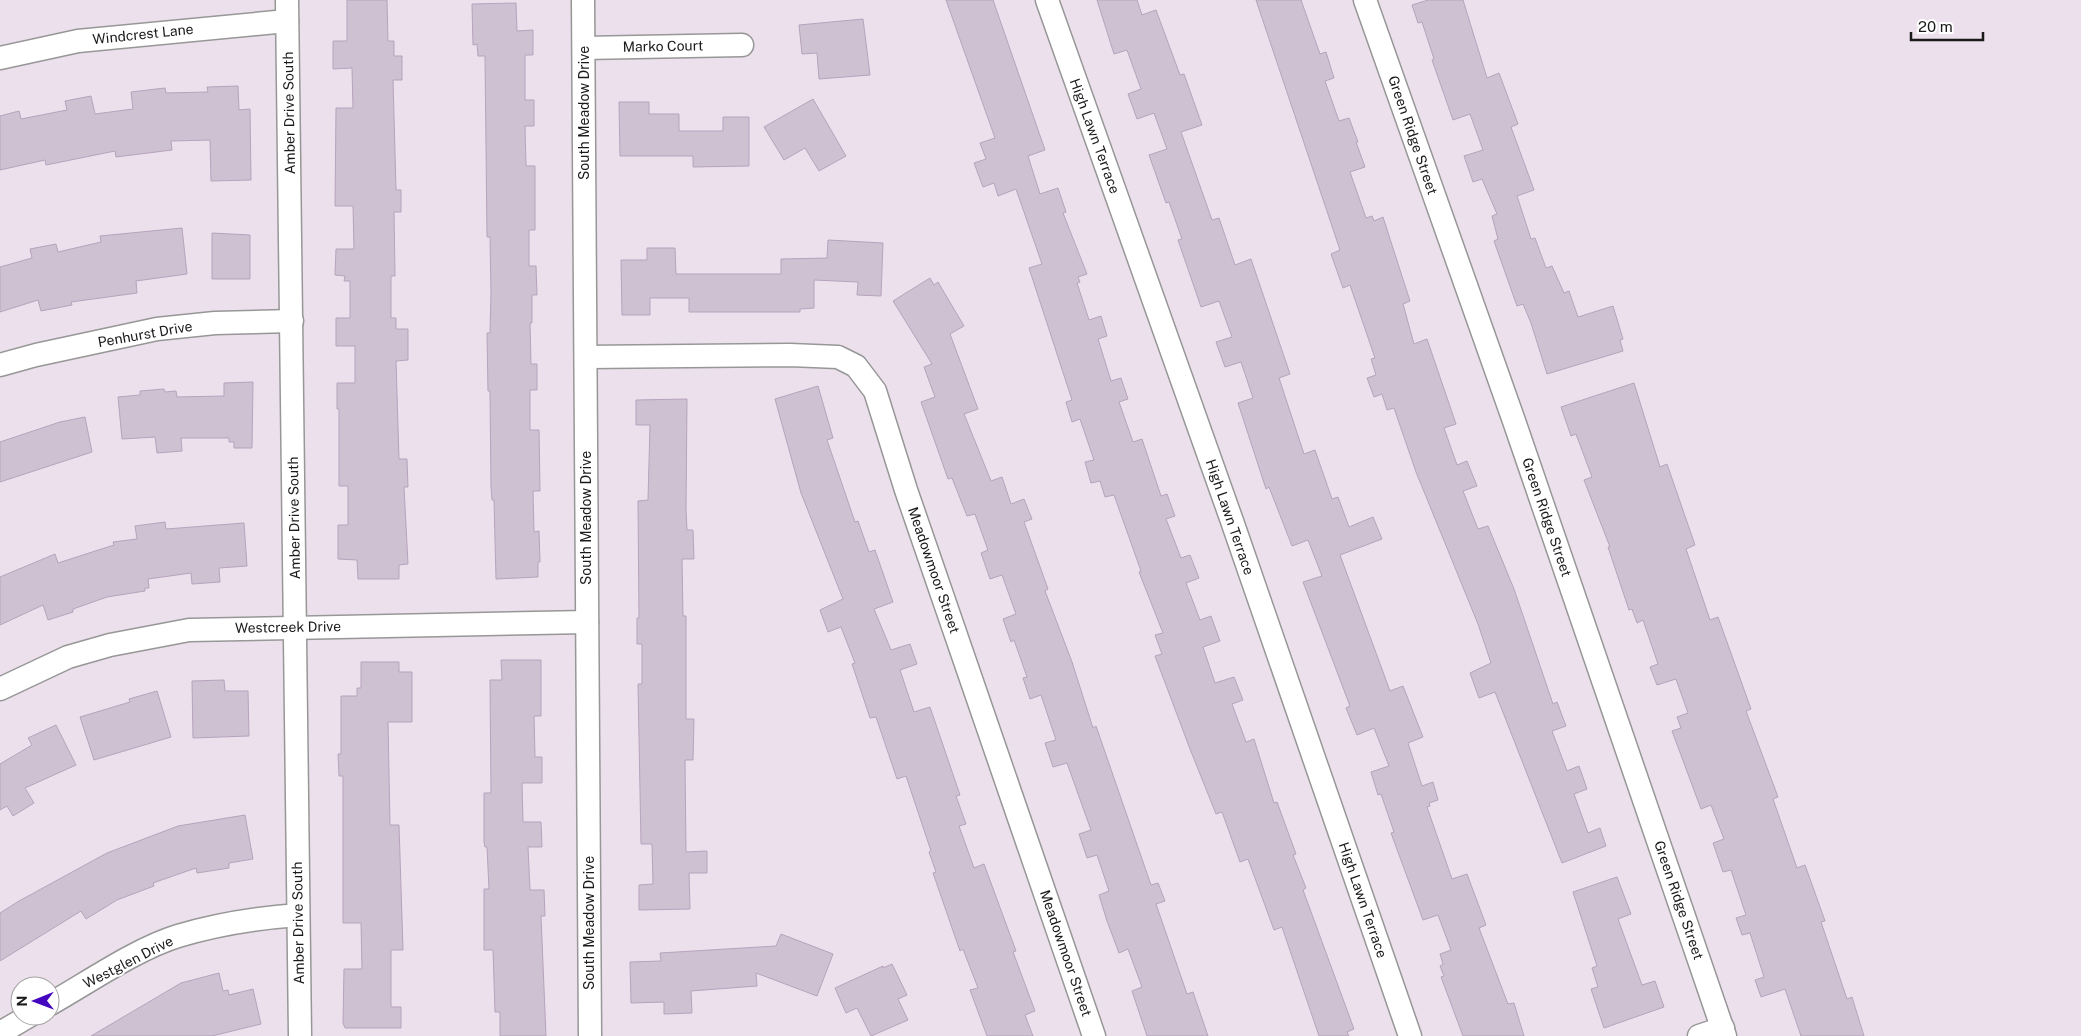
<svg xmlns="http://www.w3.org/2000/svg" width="2081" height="1036" font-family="'Public Sans',sans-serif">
  <rect width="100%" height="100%" fill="#ece0ec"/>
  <!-- building -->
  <g fill="#cec1d2" stroke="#b7a3bd">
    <path d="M 347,0 L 387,0 L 388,41 L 394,41 L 394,56 L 402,56 L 402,80 L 393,80 L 396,190 L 401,190 L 401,212 L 394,212 L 395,276 L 391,276 L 391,318 L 396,318 L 396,329 L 408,329 L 408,360 L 396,361 L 399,459 L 407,459 L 408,487 L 404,487 L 408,564 L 399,565 L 399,579 L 358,579 L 357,560 L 338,559 L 338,525 L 348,525 L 348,486 L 339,486 L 339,409 L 337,409 L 337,383 L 355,383 L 355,346 L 336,346 L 336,318 L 350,318 L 350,281 L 344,281 L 345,276 L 335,275 L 336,249 L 354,249 L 353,206 L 335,206 L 336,108 L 353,108 L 352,68 L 333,69 L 333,41 L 347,41 Z"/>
    <path d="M 946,0 L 993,0 L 1045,150 L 1028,156 L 1040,194 L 1058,188 L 1066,212 L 1063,213 L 1087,274 L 1078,277 L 1080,282 L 1077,283 L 1089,320 L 1101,316 L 1107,336 L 1098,339 L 1111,381 L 1121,378 L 1128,399 L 1119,402 L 1133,442 L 1142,439 L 1161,496 L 1167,494 L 1175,516 L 1166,519 L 1181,558 L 1190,555 L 1199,578 L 1186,583 L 1200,620 L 1211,616 L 1220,641 L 1203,647 L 1215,683 L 1234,677 L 1243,700 L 1232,704 L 1246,742 L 1254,739 L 1274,803 L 1277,802 L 1296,854 L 1293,855 L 1306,888 L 1303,890 L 1354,1029 L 1347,1032 L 1349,1036 L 1319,1036 L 1282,927 L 1274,930 L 1248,859 L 1240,862 L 1222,812 L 1216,814 L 1190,749 L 1155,656 L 1162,654 L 1155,635 L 1163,633 L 1139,572 L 1141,571 L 1114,495 L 1105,497 L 1100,481 L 1091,483 L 1085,462 L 1094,460 L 1080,419 L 1072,422 L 1066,402 L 1072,400 L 1029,268 L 1042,264 L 1016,189 L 998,196 L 994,183 L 983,187 L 974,163 L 986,159 L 980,143 L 995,138 Z"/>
    <path d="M 1097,0 L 1137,0 L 1142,15 L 1156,10 L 1180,75 L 1184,74 L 1202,125 L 1181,132 L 1212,220 L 1219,218 L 1235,265 L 1251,259 L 1290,374 L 1279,378 L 1304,454 L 1315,450 L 1332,499 L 1338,497 L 1349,527 L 1373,517 L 1382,539 L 1340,555 L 1390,691 L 1403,686 L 1423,737 L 1408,743 L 1422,786 L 1433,782 L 1438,800 L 1429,803 L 1430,806 L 1427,807 L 1452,879 L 1467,874 L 1486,925 L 1479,928 L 1508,1004 L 1514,1003 L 1524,1036 L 1463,1036 L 1441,977 L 1444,976 L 1440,966 L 1443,964 L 1440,954 L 1451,950 L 1438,915 L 1423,920 L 1391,833 L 1394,832 L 1381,794 L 1378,795 L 1371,772 L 1389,766 L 1374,728 L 1357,735 L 1346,708 L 1350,706 L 1303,582 L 1322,576 L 1308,540 L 1292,546 L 1269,487 L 1266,489 L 1238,403 L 1253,398 L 1241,362 L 1225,367 L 1216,342 L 1232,337 L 1219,301 L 1201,307 L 1178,240 L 1182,239 L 1169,202 L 1166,203 L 1149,155 L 1167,149 L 1154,113 L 1137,119 L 1128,94 L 1141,89 L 1127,50 L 1114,54 Z"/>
    <path d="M 1256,0 L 1301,0 L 1320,54 L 1326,52 L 1334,78 L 1325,81 L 1339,121 L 1349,118 L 1358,142 L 1356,142 L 1365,167 L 1350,172 L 1366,218 L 1372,216 L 1374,221 L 1383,217 L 1410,301 L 1403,304 L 1414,344 L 1427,339 L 1456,424 L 1444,428 L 1457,465 L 1467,461 L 1477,486 L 1463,491 L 1478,529 L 1488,526 L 1514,589 L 1553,704 L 1557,702 L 1566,726 L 1552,731 L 1567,771 L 1579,766 L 1587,789 L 1574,794 L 1588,833 L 1600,828 L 1606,846 L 1562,863 L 1495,692 L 1479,698 L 1470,673 L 1491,663 L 1478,624 L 1416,472 L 1394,408 L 1387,410 L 1382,394 L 1374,397 L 1367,378 L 1376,375 L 1371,359 L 1375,358 L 1350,285 L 1343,288 L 1331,254 L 1340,250 Z"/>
    <path d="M 1428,0 L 1463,0 L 1487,78 L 1499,73 L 1518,124 L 1511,127 L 1534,190 L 1517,196 L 1531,239 L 1535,238 L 1546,268 L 1552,266 L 1564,293 L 1569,291 L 1578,317 L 1613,306 L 1623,339 L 1620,340 L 1623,351 L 1547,374 L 1531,323 L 1523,304 L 1517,306 L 1494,241 L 1498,239 L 1492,216 L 1497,214 L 1482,179 L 1473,182 L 1464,156 L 1483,150 L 1470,114 L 1453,120 L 1432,60 L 1434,59 L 1422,22 L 1418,23 L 1412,5 Z"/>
    <path d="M 516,3 L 517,31 L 533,30 L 533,55 L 525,55 L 525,100 L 534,100 L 534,126 L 525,126 L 526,166 L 535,166 L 535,230 L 529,230 L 529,266 L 536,266 L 537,295 L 532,295 L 532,323 L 530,323 L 531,364 L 537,364 L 537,390 L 530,390 L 530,430 L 539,430 L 540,491 L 533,491 L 534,532 L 539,531 L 540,562 L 538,562 L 538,577 L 496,579 L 494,500 L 492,500 L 491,487 L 490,391 L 488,391 L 487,333 L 490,333 L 491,293 L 490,237 L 487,237 L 485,56 L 478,56 L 477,44 L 473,45 L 472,4 Z"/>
    <path d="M 863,19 L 870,75 L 819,79 L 817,53 L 802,54 L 799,25 Z"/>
    <path d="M 238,86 L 239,110 L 250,109 L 251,180 L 211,181 L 210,140 L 171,141 L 172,150 L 116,157 L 115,151 L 46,165 L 45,160 L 0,170 L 0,116 L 19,111 L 21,119 L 67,110 L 65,101 L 91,96 L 95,114 L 133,109 L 131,92 L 165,88 L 166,93 L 208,92 L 207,87 Z"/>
    <path d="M 813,99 L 846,156 L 819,171 L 805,148 L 784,160 L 764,127 Z"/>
    <path d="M 619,102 L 649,102 L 649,114 L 679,114 L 679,131 L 723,131 L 723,117 L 749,117 L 749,166 L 693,167 L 693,156 L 620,156 Z"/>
    <path d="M 182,228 L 187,274 L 136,281 L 137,293 L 71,302 L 72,305 L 41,311 L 38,300 L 0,312 L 0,267 L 32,258 L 30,249 L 56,244 L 58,252 L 101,242 L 100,236 Z"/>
    <path d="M 212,233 L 250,235 L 250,279 L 212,279 Z"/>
    <path d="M 828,240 L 883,243 L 881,296 L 857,295 L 858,282 L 814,280 L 814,308 L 800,309 L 800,312 L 689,312 L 689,298 L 650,298 L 650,315 L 622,315 L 621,260 L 647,260 L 647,248 L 675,248 L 676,274 L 781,274 L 781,259 L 827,258 Z"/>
    <path d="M 930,278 L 934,285 L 938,282 L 964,326 L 950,334 L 978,409 L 964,414 L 991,481 L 1002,477 L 1011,504 L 1024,499 L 1032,519 L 1024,522 L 1048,589 L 1045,591 L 1072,662 L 1093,728 L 1096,726 L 1151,885 L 1158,883 L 1165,901 L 1156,904 L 1187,994 L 1193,992 L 1208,1036 L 1147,1036 L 1132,991 L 1142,987 L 1128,949 L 1119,953 L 1107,921 L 1099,895 L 1109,891 L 1097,855 L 1087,858 L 1079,834 L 1091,830 L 1077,791 L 1067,763 L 1053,767 L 1045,743 L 1056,740 L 1041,695 L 1030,699 L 1023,678 L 1027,677 L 1014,640 L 1011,642 L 1003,619 L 1016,614 L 1002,575 L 990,579 L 981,553 L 988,550 L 975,514 L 967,516 L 952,478 L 948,479 L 921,402 L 935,397 L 924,367 L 932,364 L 893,301 Z"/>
    <path d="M 253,382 L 252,448 L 234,448 L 234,442 L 229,442 L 229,438 L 181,438 L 182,451 L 157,453 L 155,437 L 122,439 L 118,397 L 140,395 L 140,391 L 164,389 L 165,392 L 176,391 L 177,397 L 224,396 L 224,383 Z"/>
    <path d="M 1634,383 L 1660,467 L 1667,464 L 1695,545 L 1686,549 L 1710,620 L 1718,617 L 1751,709 L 1746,711 L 1778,797 L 1773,799 L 1797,868 L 1805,865 L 1825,921 L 1821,922 L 1847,999 L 1852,997 L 1864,1036 L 1801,1036 L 1785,989 L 1761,997 L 1755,980 L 1764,977 L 1750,933 L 1742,935 L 1736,918 L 1746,915 L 1731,870 L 1723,872 L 1713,843 L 1724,839 L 1711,805 L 1701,809 L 1672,731 L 1681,728 L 1677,717 L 1688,713 L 1676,679 L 1657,685 L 1650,667 L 1658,664 L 1643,620 L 1637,623 L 1632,609 L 1629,610 L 1608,547 L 1610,547 L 1584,480 L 1592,477 L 1576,434 L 1571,436 L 1561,407 Z"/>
    <path d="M 818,386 L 833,438 L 827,440 L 855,522 L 858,521 L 869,552 L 875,550 L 893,602 L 874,609 L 891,650 L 910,644 L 917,664 L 900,670 L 914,712 L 930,707 L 960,795 L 956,796 L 966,824 L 959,826 L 974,868 L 984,864 L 1016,951 L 1013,952 L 1035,1011 L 1025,1015 L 1033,1036 L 987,1036 L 970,990 L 978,988 L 963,949 L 960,951 L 933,873 L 936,872 L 929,852 L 931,851 L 906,776 L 897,779 L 876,717 L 870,718 L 852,664 L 855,663 L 841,627 L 828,632 L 820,610 L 843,599 L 801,493 L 775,399 Z"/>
    <path d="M 687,399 L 686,510 L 687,530 L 693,530 L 694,559 L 682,559 L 683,616 L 686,616 L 686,719 L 694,719 L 693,760 L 685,760 L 686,852 L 707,851 L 707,873 L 689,873 L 690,909 L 639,910 L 639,885 L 653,884 L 652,844 L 641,844 L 638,684 L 642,684 L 642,644 L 637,644 L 637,618 L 639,618 L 638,501 L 648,500 L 650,425 L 636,425 L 636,400 Z"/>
    <path d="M 85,417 L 92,452 L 0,482 L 0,442 L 60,422 Z"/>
    <path d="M 165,522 L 166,529 L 244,523 L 247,566 L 219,568 L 220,582 L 192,584 L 191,573 L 148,579 L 149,588 L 145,588 L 145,591 L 107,597 L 73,609 L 73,612 L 48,620 L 43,605 L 0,625 L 0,577 L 55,554 L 58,563 L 114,545 L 113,542 L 137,539 L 135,526 Z"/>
    <path d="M 501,660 L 541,660 L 541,716 L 534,716 L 535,757 L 542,757 L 542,783 L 522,783 L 523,822 L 541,822 L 542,847 L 528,847 L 530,890 L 544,890 L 545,916 L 541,916 L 546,1036 L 500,1036 L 500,1012 L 495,1012 L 493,950 L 484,950 L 484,889 L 489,889 L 487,847 L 485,847 L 484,842 L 484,793 L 491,793 L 490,680 L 502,680 Z"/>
    <path d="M 361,662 L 399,662 L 399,672 L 412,672 L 412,722 L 388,722 L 390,825 L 399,825 L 403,950 L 391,950 L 391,1007 L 401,1007 L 401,1028 L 345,1028 L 343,1023 L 344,969 L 362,969 L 361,923 L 343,923 L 343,776 L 339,776 L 338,754 L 341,754 L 341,696 L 357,696 L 357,688 L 361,688 Z"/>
    <path d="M 224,680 L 225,691 L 248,691 L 249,736 L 193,738 L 192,681 Z"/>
    <path d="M 157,691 L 171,737 L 94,760 L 80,717 L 130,702 L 129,699 Z"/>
    <path d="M 56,725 L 76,765 L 25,788 L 34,803 L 13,816 L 7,806 L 0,810 L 0,764 L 32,745 L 28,738 Z"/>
    <path d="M 245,815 L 253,859 L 229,863 L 229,868 L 197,873 L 196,868 L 153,883 L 154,886 L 117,900 L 86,919 L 81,911 L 0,961 L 0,913 L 19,901 L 107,853 L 178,826 Z"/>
    <path d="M 1617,877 L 1631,914 L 1618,919 L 1631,955 L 1642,985 L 1655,981 L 1664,1007 L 1604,1028 L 1591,989 L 1598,987 L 1592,968 L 1597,966 L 1573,892 Z"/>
    <path d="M 781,934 L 833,954 L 817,996 L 756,973 L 757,986 L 691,991 L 692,1013 L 664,1014 L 664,1002 L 631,1003 L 630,962 L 661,961 L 660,953 L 776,946 Z"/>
    <path d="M 892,964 L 907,995 L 898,999 L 908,1020 L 871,1036 L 857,1008 L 846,1013 L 835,988 L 883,966 L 883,968 Z"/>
    <path d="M 219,973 L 223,991 L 228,990 L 229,995 L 253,989 L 261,1024 L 212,1036 L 91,1036 L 181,983 Z"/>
  </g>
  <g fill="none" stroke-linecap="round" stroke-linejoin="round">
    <!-- minor casing -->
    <g stroke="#979797" stroke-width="25">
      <g id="minor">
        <path d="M 287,0 L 300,1036"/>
        <path d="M 583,0 L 590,1036"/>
        <path d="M 1047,0 L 1232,521 L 1410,1036"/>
        <path d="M 1365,0 L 1514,421 L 1725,1036"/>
        <path d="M 584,48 L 742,45"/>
        <path d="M 0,58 L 78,41 L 287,21"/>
        <path d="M 586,357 L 790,355 L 838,357 L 856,366 L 875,391 L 906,490 L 1094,1036"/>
        <path d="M 0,365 L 36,355 L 157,329 L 215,323 L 292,321"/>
        <path d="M 0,689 L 68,657 L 110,645 L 189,630 L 587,622"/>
        <path d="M 50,1004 C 89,982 136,949 178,936 C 218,924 257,918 298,915"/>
        <path d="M 0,1033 L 29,1016"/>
        <path d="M 1699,1036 L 1723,1028"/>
      </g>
    </g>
    <!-- minor -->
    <use href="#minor" stroke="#fff" stroke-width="22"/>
  </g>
  <g text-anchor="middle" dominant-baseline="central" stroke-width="4" stroke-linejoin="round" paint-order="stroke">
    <!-- street labels -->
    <g font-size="14" fill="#1a1a1a" stroke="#fff">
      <text transform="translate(143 34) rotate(-6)">Windcrest Lane</text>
      <text transform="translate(663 46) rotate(-1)">Marko Court</text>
      <text transform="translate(289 113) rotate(-91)">Amber Drive South</text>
      <text transform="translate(584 113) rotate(-90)">South Meadow Drive</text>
      <text transform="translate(1413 135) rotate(71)">Green Ridge Street</text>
      <text transform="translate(1095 136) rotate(70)">High Lawn Terrace</text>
      <text transform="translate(145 334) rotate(-10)">Penhurst Drive</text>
      <text transform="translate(1230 517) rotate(71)">High Lawn Terrace</text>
      <text transform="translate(1547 517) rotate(71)">Green Ridge Street</text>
      <text transform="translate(294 518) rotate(-91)">Amber Drive South</text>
      <text transform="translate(586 518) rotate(-90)">South Meadow Drive</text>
      <text transform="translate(934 570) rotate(71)">Meadowmoor Street</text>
      <text transform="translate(288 627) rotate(-1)">Westcreek Drive</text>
      <text transform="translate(1363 900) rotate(71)">High Lawn Terrace</text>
      <text transform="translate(1679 900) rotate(71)">Green Ridge Street</text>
      <text transform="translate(298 923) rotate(-91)">Amber Drive South</text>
      <text transform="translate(589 923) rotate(-90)">South Meadow Drive</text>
      <text transform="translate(1066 953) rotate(71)">Meadowmoor Street</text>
      <text transform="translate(128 962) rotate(-27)">Westglen Drive</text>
    </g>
  </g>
  <!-- north arrow -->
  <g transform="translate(35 1001) rotate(269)"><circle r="24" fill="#ffffff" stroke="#a3a3a3"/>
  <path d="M0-4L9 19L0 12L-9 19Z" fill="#4406bf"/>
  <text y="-8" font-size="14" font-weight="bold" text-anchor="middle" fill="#1a1a1a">N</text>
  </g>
  <!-- scale -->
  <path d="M1911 32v8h72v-8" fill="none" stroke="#1a1a1a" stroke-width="2.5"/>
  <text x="1918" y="32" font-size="15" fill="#1a1a1a" stroke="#ffffff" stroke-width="4" paint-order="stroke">20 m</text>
</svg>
